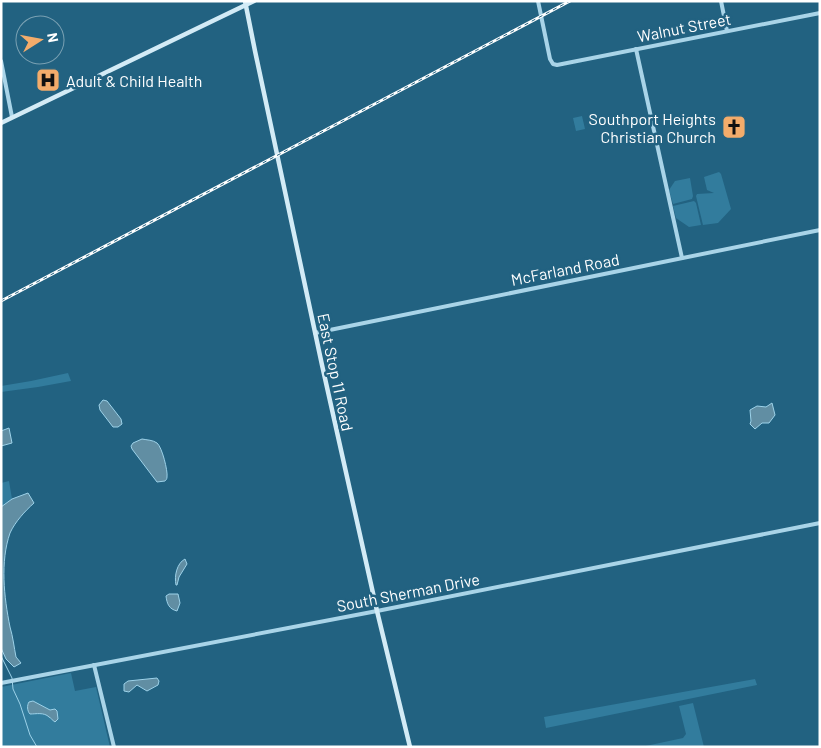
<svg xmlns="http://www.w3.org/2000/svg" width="821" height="748" font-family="Barlow,sans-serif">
  <rect width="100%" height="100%" fill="#226281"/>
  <!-- green -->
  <g fill="#327c9d">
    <path d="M 582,116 L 585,129 L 576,131 L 573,118 Z"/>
    <path d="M 719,172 L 721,174 L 731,209 L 718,223 L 703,225 L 696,196 L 697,194 L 714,193 L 707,190 L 704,177 Z"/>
    <path d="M 690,178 L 693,196 L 692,199 L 673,204 L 669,190 L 675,181 Z"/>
    <path d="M 694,201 L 696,203 L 701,225 L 689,227 L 676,218 L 673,206 Z"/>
    <path d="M 68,373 L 71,381 L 38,387 L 1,392 L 1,386 L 31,381 Z"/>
    <path d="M 9,481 L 12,499 L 1,507 L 1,483 Z"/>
    <path d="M 71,673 L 75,691 L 96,687 L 110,747 L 1,747 L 1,687 Z"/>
    <path d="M 755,679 L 757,685 L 546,728 L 544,717 Z"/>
    <path d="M 693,703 L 704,747 L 641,747 L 683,738 L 686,734 L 679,706 Z"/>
  </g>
  <!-- water -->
  <g fill="#618ea3" stroke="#9dd2e9">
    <path d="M 103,400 L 107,401 L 121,419 L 122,424 L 118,427 L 113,427 L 100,410 L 99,405 Z"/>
    <path d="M 772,403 L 775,415 L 769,423 L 762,423 L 755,429 L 750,424 L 751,421 L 750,410 L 757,406 L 766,407 Z"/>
    <path d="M 9,428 L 12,443 L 1,446 L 1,431 Z"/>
    <path d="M 142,439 C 147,440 153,440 157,443 C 162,447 168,471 167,477 C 167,479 166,480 165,481 L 157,482 L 132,449 L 131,446 L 133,443 Z"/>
    <path d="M 28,493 L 34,503 C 25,511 15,522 10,533 C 0,562 4,597 10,627 C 13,637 14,647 16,657 L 21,663 L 14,667 L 6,659 L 1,648 L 1,507 L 12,499 Z"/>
    <path d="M 185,559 L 187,564 L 179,577 L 177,585 L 176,585 C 174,576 177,563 185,559 Z"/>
    <path d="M 169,594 L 178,594 L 180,603 L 177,611 C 169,609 167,604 166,596 Z"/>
    <path d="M 157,678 L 159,681 L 158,685 L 147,691 L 137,685 L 129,692 L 124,691 L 124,684 L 128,681 Z"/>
    <path d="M 33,701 L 50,710 L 55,709 L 57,711 L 58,719 L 55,722 C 52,720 51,718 49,717 C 44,712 36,714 30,714 C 27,711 27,705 29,702 Z"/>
  </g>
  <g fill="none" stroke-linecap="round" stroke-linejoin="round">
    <!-- stream -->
    <path stroke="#9dd2e9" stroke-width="1" d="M 1,656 L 12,678 L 13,689 L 20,704 L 30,735 L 37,747"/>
    <!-- tertiary -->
    <g stroke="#a9d4e8" stroke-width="4">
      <path d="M 538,1 L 550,59 L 553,64 L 557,65 L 820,13"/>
      <path d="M 721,1 L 727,31"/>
      <path d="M 636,49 L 682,258"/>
      <path d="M 1,61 L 12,117"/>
      <path d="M 315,333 L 820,230"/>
      <path d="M 94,665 L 114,747"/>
      <path d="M 1,683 L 377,611 L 820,523"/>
    </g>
    <!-- secondary -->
    <g stroke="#d3ebf6" stroke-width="4.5">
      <path d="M 245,1 L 255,51 L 322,365 L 377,611 L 410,747"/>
      <path d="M 1,123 L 254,1"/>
    </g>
    <!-- rail casing -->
    <g stroke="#fff" stroke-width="3">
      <path id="rail" d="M 1,301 L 570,1"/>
    </g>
    <!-- rail -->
    <use href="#rail" stroke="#226281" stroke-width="1" stroke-dasharray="4" stroke-linecap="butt"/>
  </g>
  <!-- icons -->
  <defs>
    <g id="hospital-square" transform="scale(1.25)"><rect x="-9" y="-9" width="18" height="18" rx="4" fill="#f3ac6b" stroke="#226281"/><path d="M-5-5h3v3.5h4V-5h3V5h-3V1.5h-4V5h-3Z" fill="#111"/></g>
    <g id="church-square" transform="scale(1.25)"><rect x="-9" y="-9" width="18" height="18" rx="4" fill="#f3ac6b" stroke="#226281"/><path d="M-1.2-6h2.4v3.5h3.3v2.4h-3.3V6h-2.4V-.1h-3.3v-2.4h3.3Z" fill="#111"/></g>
  </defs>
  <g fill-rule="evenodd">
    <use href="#hospital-square" x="48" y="80"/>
    <use href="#church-square" x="734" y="127"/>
  </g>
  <g text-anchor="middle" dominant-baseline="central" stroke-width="5" stroke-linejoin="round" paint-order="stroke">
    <!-- street labels -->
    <g font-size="16" fill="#fff" stroke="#226281">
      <text transform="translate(684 27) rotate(-11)">Walnut Street</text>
      <text transform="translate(565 269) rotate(-11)">McFarland Road</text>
      <text transform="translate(336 372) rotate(78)">East Stop 11 Road</text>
      <text transform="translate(408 592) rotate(-11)">South Sherman Drive</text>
    </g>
    <!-- poi labels -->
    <g font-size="16" fill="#fff" stroke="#226281" text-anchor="start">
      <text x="66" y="80">Adult &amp; Child Health</text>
      <text x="716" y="118" text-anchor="end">Southport Heights<tspan x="716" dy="18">Christian Church</tspan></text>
    </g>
  </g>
  <!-- border -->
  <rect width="821" height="748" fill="none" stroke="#ffffff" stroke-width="5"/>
  <!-- north arrow -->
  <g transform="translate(40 40) rotate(79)"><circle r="24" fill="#226281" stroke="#7aa1b3"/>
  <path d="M0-4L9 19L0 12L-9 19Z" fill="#f3ac6b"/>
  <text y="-8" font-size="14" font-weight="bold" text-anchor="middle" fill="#ffffff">N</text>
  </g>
</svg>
